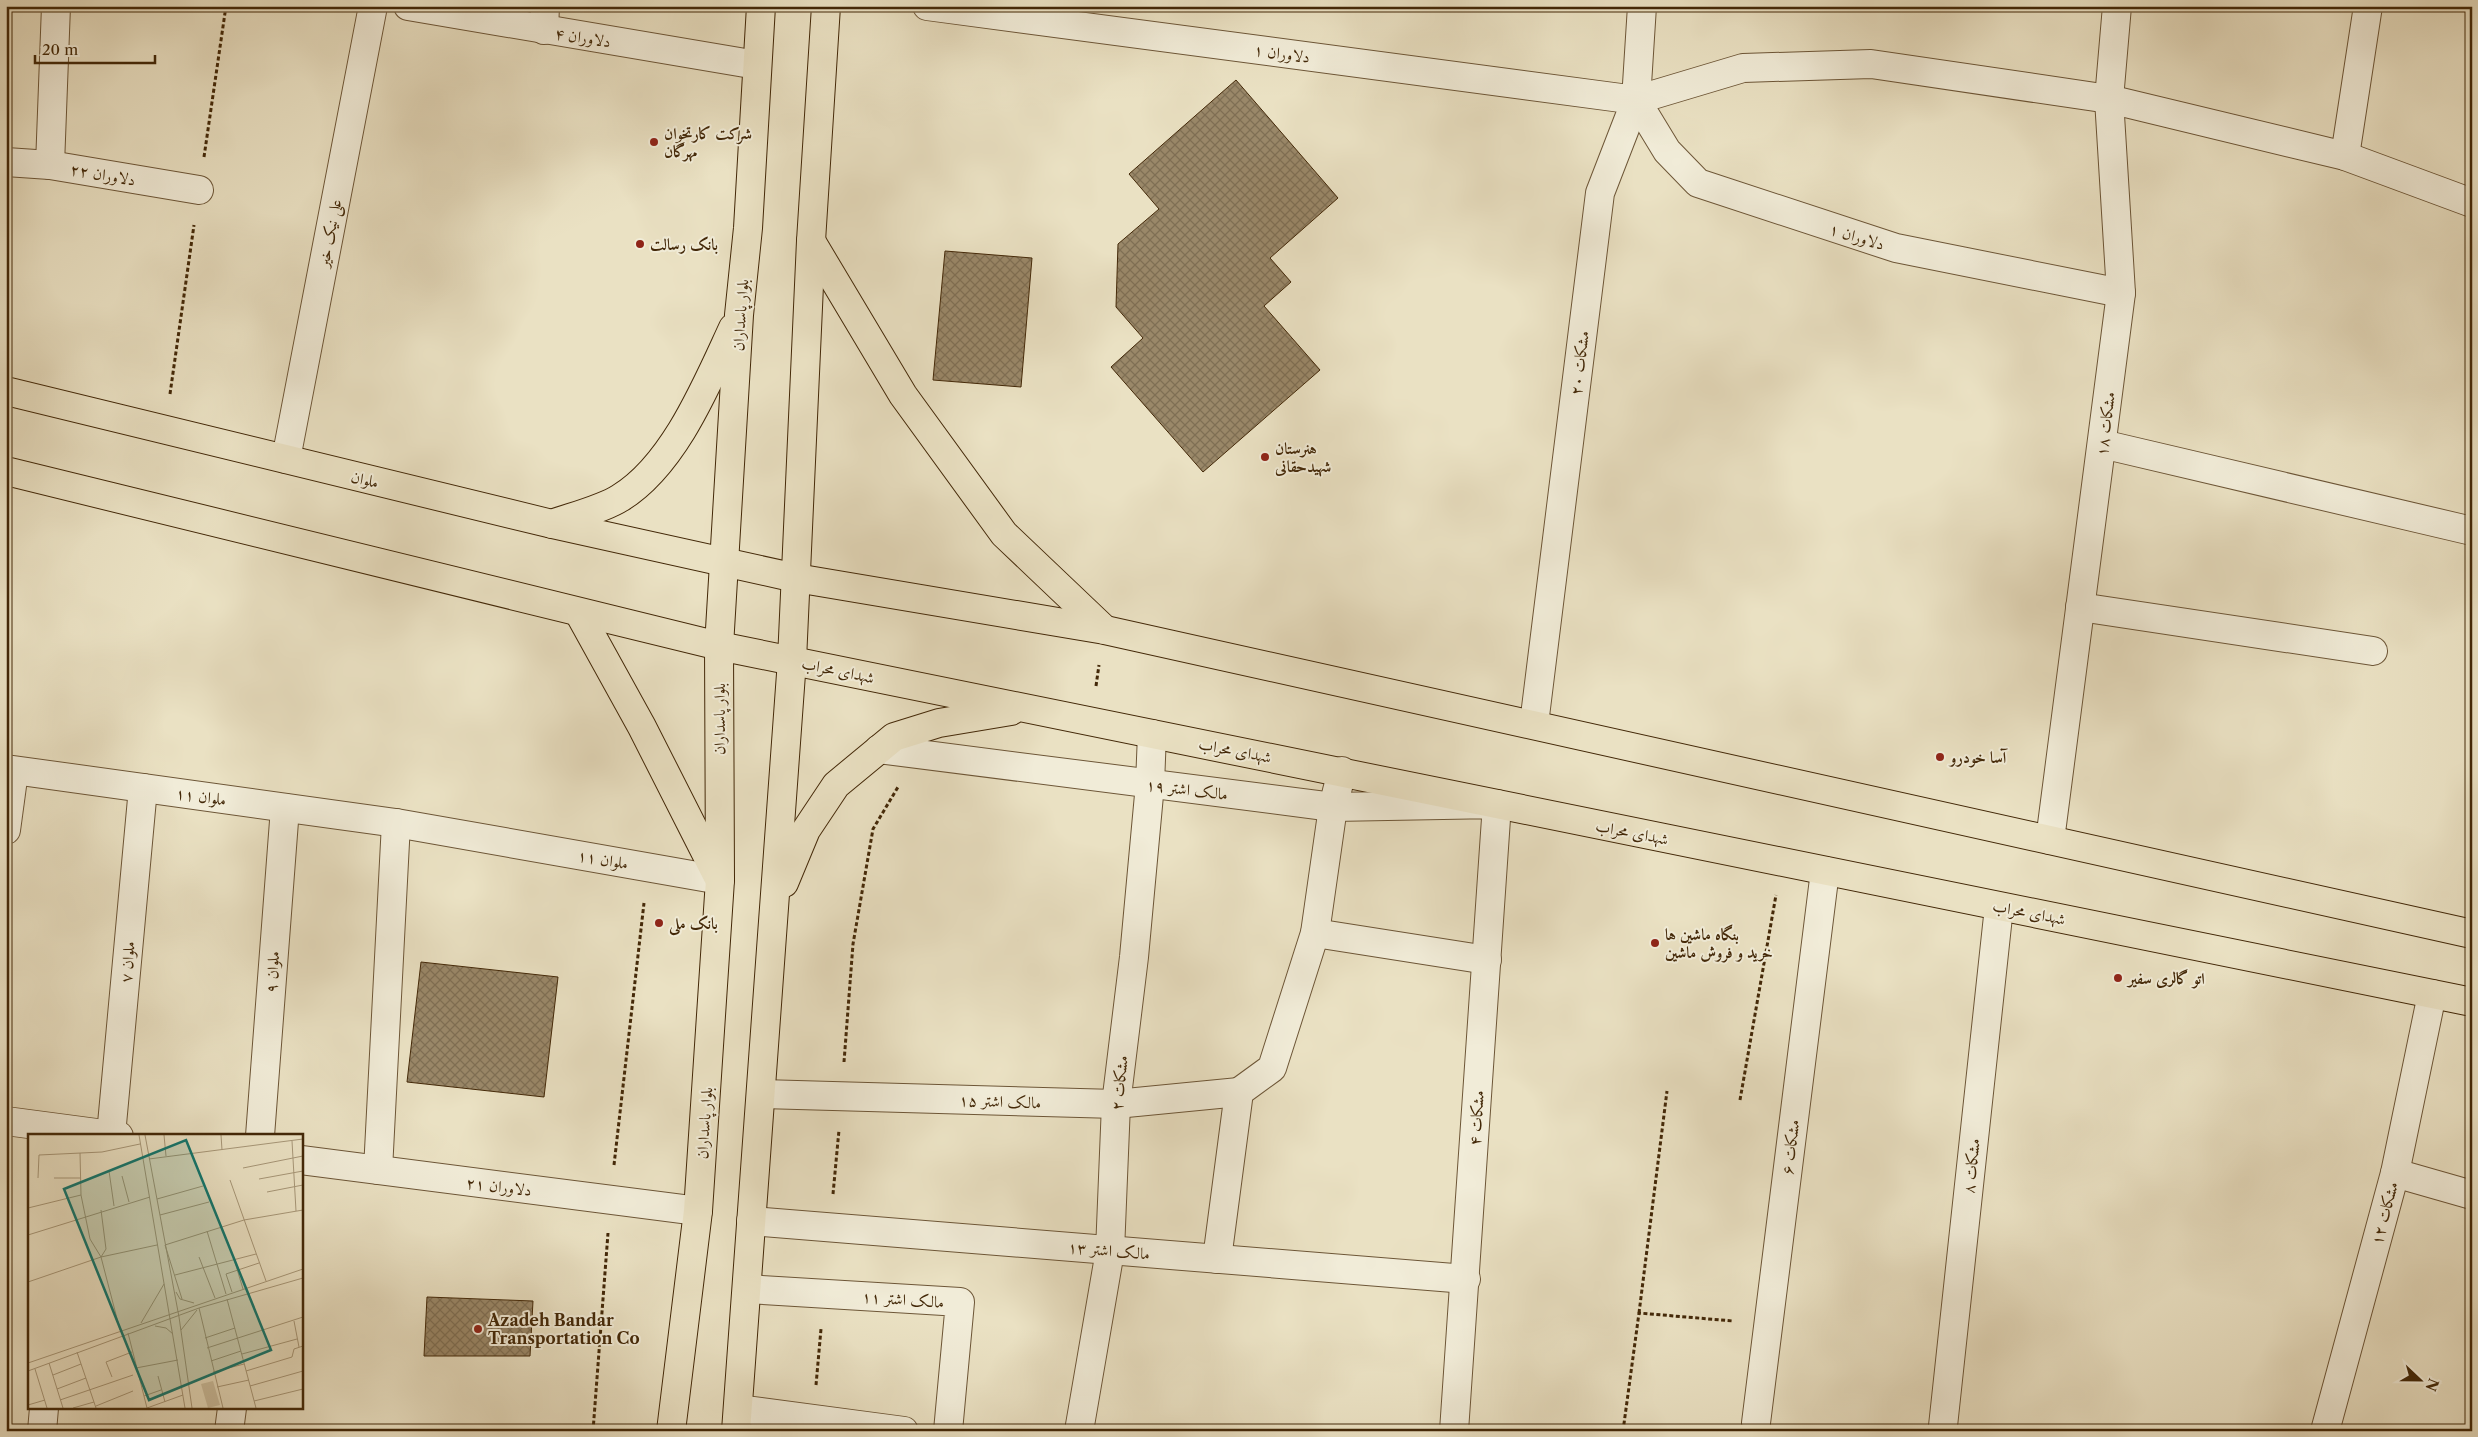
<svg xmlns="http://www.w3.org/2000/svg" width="2478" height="1437" font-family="'Libre Caslon Text',Amiri,serif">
  <defs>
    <pattern id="building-cross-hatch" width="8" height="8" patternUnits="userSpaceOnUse" patternTransform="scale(1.25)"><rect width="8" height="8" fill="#9a8869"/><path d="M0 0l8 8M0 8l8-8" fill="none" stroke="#7f6f54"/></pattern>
  </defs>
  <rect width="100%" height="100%" fill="#eae1c3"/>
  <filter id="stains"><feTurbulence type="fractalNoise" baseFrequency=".004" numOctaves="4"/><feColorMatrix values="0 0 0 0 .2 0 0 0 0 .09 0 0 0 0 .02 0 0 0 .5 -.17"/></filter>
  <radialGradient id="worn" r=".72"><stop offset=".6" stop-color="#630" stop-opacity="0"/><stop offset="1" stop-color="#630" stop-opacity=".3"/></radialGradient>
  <!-- building -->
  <g fill="url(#building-cross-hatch)" stroke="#432808">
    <path d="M 1236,80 L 1338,198 L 1270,258 L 1291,282 L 1264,306 L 1320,370 L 1203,472 L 1111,367 L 1143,338 L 1116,307 L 1118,244 L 1159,209 L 1129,174 Z"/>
    <path d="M 945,251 L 1032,258 L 1021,387 L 933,380 Z"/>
    <path d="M 421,962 L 558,977 L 544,1097 L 407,1082 Z"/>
    <path d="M 427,1297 L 533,1301 L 530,1356 L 424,1356 Z"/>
  </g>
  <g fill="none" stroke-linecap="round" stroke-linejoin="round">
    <!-- minor casing -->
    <g stroke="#6d5637" stroke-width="30">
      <g id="minor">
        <path d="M 408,6 L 757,65"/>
        <path d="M 927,6 L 1636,100 L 1743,68 L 1871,64 L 2109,99 L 2345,156 L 2368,6"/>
        <path d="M 544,30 L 545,6"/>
        <path d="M 1636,100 L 1667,151 L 1698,183 L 1896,248 L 2121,293"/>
        <path d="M 2345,156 L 2472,203"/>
        <path d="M 6,162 L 50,165 L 199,190"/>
        <path d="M 50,165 L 56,6"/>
        <path d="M 2102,444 L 2472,531"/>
        <path d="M 286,459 L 373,6"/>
        <path d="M 2080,607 L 2373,651"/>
        <path d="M 1534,724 L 1600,193 L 1636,100 L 1642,6"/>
        <path d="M 879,749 L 1333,807 L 1497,804 L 1454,1431"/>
        <path d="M 6,769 L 396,823 L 720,880"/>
        <path d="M 6,830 L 14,771"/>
        <path d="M 2050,840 L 2121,293 L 2109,99 L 2117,6"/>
        <path d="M 1315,933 L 1487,960"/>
        <path d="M 761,1094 L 1116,1104 L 1239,1092"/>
        <path d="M 6,1121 L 119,1136"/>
        <path d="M 111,1135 L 143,788"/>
        <path d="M 260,1136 L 285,808"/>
        <path d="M 301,1160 L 698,1211"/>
        <path d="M 378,1170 L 396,823"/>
        <path d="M 2395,1173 L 2472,1195"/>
        <path d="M 751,1221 L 1466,1279"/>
        <path d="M 1217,1259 L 1239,1092 L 1272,1068 L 1315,933 L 1333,807 L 1342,771"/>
        <path d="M 747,1289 L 960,1302 L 948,1431"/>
        <path d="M 738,1409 L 904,1431"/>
        <path d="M 1756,1423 L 1825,871"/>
        <path d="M 1943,1426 L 1999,907"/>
        <path d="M 42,1431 L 44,1408"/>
        <path d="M 229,1431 L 232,1408"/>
        <path d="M 1079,1431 L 1110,1251 L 1116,1104 L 1134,957 L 1150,784 L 1152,734"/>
        <path d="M 2325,1431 L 2395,1173 L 2432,994"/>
      </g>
    </g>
    <!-- major casing -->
    <g stroke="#432808" stroke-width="30">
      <g id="major">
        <path d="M 811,241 L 903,395 L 1004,534 L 1105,630"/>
        <path d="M 6,391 L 552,524 L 796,578 L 1105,630 L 2472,934"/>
        <path d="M 6,471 L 719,646 L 2472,1002"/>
        <path d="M 552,524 C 571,517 603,509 620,498 C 674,465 707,384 733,328"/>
        <path d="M 579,613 L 642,727 L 717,875"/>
        <path d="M 784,883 L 806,830 L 836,785 L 894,737 L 939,723 L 1011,711"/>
        <path d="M 671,1431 L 698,1211 L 720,880 L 719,646 L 739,315 L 748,228 L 761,6"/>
        <path d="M 736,1431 L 792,660 L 811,241 L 826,6"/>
      </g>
    </g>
    <!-- path -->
    <g stroke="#432808" stroke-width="3" stroke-dasharray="4 2.5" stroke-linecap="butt">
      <path d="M 204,157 L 226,6"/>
      <path d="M 170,394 L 194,225"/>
      <path d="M 1096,686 L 1099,665"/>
      <path d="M 844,1062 L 853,944 L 873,829 L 898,787"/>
      <path d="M 1740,1100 L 1776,895"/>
      <path d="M 614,1165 L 644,903"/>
      <path d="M 833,1194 L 839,1130"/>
      <path d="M 1639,1313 L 1667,1091"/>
      <path d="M 816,1385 L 821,1329"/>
      <path d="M 593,1431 L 608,1233"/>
      <path d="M 1623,1431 L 1639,1313 L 1733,1321"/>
    </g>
    <!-- minor -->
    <use href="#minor" stroke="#f1ecd8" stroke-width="28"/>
    <!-- major -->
    <use href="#major" stroke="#eae1c3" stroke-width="28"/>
  </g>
  <!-- markers -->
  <g fill="#8f2418" stroke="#f1ecd8" stroke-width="2">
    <circle cx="654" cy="142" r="5"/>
    <circle cx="640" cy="244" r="5"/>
    <circle cx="1265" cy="457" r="5"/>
    <circle cx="1940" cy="757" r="5"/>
    <circle cx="659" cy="923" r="5"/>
    <circle cx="1655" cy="943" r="5"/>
    <circle cx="2118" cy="978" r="5"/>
    <circle cx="478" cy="1329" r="5"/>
  </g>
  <g text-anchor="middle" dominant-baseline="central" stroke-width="4" stroke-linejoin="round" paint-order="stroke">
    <!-- street labels -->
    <g font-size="16" fill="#432808" stroke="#f1ecd8">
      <text transform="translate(583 37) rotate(9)">دلاوران ۴</text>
      <text transform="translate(1282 53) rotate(8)">دلاوران ۱</text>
      <text transform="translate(103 174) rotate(10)">دلاوران ۲۲</text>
      <text transform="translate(329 233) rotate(-79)">علی نیک خیر</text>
      <text transform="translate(1857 236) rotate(17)">دلاوران ۱</text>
      <text transform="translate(740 315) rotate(-86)">بلوار پاسداران</text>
      <text transform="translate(1579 363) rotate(-83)">مشکات ۲۰</text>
      <text transform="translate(2105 424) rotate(-83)">مشکات ۱۸</text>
      <text transform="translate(365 479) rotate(14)">ملوان</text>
      <text transform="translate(838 670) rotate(12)">شهدای محراب</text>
      <text transform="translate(719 719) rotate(-90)">بلوار پاسداران</text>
      <text transform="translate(1235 750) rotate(11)">شهدای محراب</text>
      <text transform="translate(1187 789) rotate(7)">مالک اشتر ۱۹</text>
      <text transform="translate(201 796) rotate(8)">ملوان ۱۱</text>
      <text transform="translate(1632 832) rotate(11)">شهدای محراب</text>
      <text transform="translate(603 859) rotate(10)">ملوان ۱۱</text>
      <text transform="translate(2029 912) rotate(11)">شهدای محراب</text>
      <text transform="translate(127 962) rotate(-85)">ملوان ۷</text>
      <text transform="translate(272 972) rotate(-86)">ملوان ۹</text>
      <text transform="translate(1119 1083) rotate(-84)">مشکات ۲</text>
      <text transform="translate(1000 1101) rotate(2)">مالک اشتر ۱۵</text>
      <text transform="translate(1476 1118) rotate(-86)">مشکات ۴</text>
      <text transform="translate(704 1123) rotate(-86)">بلوار پاسداران</text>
      <text transform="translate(1790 1147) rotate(-83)">مشکات ۶</text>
      <text transform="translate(1971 1166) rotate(-84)">مشکات ۸</text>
      <text transform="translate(499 1186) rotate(7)">دلاوران ۲۱</text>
      <text transform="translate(2384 1213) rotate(-75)">مشکات ۱۲</text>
      <text transform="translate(1109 1250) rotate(5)">مالک اشتر ۱۳</text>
      <text transform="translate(903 1299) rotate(4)">مالک اشتر ۱۱</text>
    </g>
    <!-- poi labels -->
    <g font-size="16" font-weight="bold" fill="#432808" stroke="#f1ecd8" text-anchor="start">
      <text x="664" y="133">شرکت کارتخوان<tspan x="664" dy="18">مهرگان</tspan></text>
      <text x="650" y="244">بانک رسالت</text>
      <text x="1275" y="448">هنرستان<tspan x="1275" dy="18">شهیدحقانی</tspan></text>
      <text x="1950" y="757">آسا خودرو</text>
      <text x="669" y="923">بانک ملی</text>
      <text x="1665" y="934">بنگاه ماشین ها<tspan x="1665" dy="18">خرید و فروش ماشین</tspan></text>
      <text x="2128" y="978">اتو گالری سفیر</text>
      <text x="488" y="1320">Azadeh Bandar<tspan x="488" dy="18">Transportation Co</tspan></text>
    </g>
  </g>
  <!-- overview -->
  <g transform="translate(28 1134)">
    <rect width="275" height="275" fill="#eae1c3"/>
    <path d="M 185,247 L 192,271 L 180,274 L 173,250 Z" fill="#cec2a3"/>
    <path fill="none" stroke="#a79778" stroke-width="1" d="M 111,1 L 157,274M 117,1 L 151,183 L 164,274M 136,1 L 138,22M 193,1 L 194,16M 264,7 L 268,77M 52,19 L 53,61M 121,25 L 275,5M 215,34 L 275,22M 81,37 L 86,72M 94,42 L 101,68M 10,44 L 11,21 L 74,18 L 112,10M 26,44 L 53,44M 231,45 L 275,37M 202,46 L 238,147M 239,58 L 275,51M 129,65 L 175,52M 0,74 L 53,61 L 62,105 L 73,123 L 92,196M 73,76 L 78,115 L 73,123M 132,81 L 181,68M 179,97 L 198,160M 0,101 L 122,63M 171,123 L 187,164M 206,125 L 215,155M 147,141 L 228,120M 0,148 L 73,123 L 129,111M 148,158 L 152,165 L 166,169M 204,158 L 198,140 L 231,129M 154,165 L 137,111 L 216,86 L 275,76M 199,165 L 228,274M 171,174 L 195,274M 266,187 L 271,213M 113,189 L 136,150M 127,192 L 138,194 L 145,200M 153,196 L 169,176M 100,199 L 119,274M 177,204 L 207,194M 179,214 L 275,183M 49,218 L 68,274M 214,220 L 269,205M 183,227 L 213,217M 0,229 L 275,135M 21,229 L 35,274M 108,234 L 150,226M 7,235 L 19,274M 0,237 L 171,174 L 275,144M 218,237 L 264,223 L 266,215 L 275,212M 185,238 L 216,230M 25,241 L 53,230M 130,242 L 137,268M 84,243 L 78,228 L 104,218M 222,252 L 275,237M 189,253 L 221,246M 29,255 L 58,244M 116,262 L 133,256M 32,266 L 105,241M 226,267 L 275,255M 0,271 L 17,266M 68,272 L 105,257M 45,274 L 66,268M 119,274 L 155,261"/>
    <path fill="#0f766e" fill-opacity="0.15" stroke="#0f766e" stroke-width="2.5" d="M 158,6 L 243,216 L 121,266 L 36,55 Z"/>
    <rect width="275" height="275" fill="none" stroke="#432808" stroke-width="2.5"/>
  </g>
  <!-- margin -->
  <rect width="2478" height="1437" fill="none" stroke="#eae1c3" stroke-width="25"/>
  <rect x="8" y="8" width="2463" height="1422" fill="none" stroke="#432808" stroke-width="2.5"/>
  <rect x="12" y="12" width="2453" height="1412" fill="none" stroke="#432808"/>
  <!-- north arrow -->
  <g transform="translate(2420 1380) rotate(112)" stroke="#f1ecd8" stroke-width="4" paint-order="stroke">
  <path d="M0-4L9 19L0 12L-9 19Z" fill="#432808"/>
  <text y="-8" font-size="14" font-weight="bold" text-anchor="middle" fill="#432808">N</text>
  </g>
  <!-- scale -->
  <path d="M35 55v8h120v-8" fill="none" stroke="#432808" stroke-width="2.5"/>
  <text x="42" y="55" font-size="15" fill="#432808" stroke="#f1ecd8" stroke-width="4" paint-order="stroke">20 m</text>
  <rect width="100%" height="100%" filter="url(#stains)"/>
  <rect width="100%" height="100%" fill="url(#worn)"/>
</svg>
